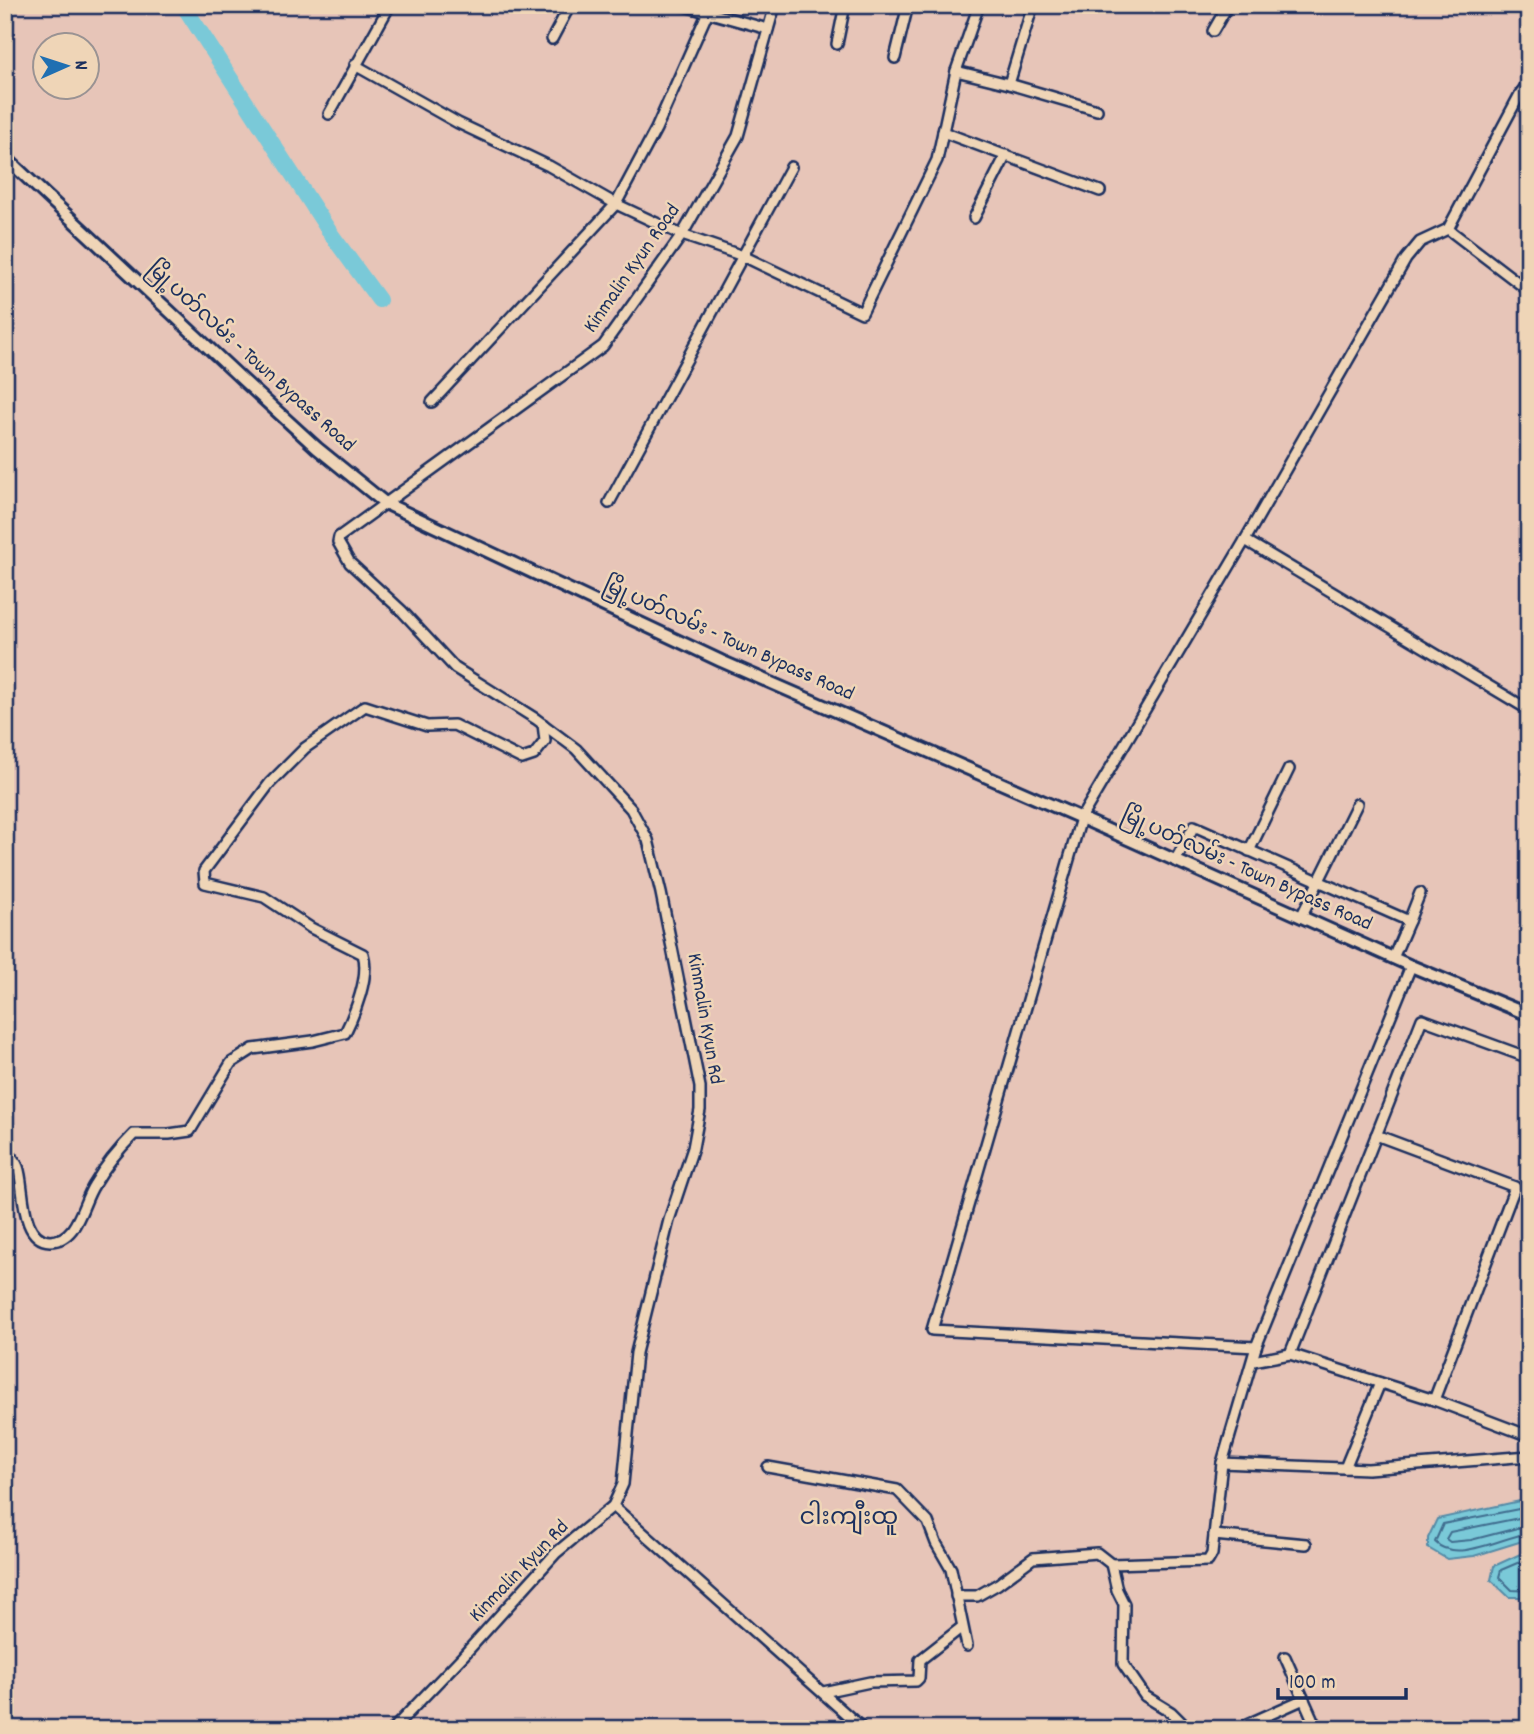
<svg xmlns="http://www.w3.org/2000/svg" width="1534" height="1734" font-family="Dekko,'Noto Sans Myanmar',sans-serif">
  <rect width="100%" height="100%" fill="#e7c5b8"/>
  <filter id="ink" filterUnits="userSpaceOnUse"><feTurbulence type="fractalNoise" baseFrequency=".0143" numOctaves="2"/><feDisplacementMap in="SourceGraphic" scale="14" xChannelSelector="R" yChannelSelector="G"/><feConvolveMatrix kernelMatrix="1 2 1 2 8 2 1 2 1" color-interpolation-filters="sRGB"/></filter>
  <g filter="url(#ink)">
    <!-- water -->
    <g fill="#7ac9d8" stroke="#548ba7" stroke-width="2">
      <path d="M 1529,1499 L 1529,1539 L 1474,1556 L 1447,1559 L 1428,1548 L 1428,1538 L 1437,1519 Z"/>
      <path d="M 1529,1550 L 1529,1597 L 1509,1597 L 1491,1580 L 1494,1566 Z"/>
    </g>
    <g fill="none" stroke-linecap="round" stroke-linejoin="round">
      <!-- shore -->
      <g stroke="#416d8f" stroke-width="2">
        <path d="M 1529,1507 L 1443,1524 L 1435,1542 C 1456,1564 1502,1537 1529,1533"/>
        <path d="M 1529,1516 L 1450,1532 L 1446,1539 L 1450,1542 L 1471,1540 L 1529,1525"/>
        <path d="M 1529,1558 L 1501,1570 L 1499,1577 L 1512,1590 L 1529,1591"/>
      </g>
      <!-- river -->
      <path stroke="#7ac9d8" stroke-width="16" d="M 183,5 L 331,234 L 379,300"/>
      <!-- minor casing -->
      <g stroke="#1b2f5e" stroke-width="14">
        <g id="minor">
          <path d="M 681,5 L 768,29"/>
          <path d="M 1213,31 L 1228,5"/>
          <path d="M 552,39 L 570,5"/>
          <path d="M 837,44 L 845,5"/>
          <path d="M 895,58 L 908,5"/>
          <path d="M 355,65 L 458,123 L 549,166 L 616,204 L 682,235 L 743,256 L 862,313 L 937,160 L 956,71 L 979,5"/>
          <path d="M 956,71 L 1009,84 L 1033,5"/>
          <path d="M 1009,84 L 1097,110"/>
          <path d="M 329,114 L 390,5"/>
          <path d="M 943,132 L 1100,191"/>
          <path d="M 974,218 L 1006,155"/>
          <path d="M 1448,229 L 1529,291"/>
          <path d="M 432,402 L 616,204 L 656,129 L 711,5"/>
          <path d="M 609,503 L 791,167"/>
          <path d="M 1245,540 L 1529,710"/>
          <path d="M 1249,851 L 1289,769"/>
          <path d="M 1175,861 L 1194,826 L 1409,921 L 1393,958"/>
          <path d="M 1301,917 L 1357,804"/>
          <path d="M 1409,921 L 1420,893"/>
          <path d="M 1411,966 L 1256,1347 L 932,1330 L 1081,818 L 1245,540 L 1406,259 L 1420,242 L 1448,229 L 1520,94 L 1529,82"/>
          <path d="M 1522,1012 L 1529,1001"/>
          <path d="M 1376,1135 L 1515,1187 L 1434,1400"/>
          <path d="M 5,1150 C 9,1154 16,1161 18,1167 C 25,1185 19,1240 50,1241 C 78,1241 82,1203 94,1185 C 105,1166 119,1149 134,1134 L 169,1134 L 190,1131 L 231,1063 L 253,1049 L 313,1041 L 345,1033 C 355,1013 370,976 363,954 L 311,928 L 264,897 L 205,883 L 204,871 L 270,783 L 305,748 L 365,706 L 427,726 L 454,725 L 522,759 L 534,755 L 545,741 L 543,724"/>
          <path d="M 1256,1347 L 1222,1463 L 1368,1469 L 1529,1456"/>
          <path d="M 1290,1354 L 1422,1019 L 1529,1058"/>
          <path d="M 1253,1361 L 1290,1354 L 1434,1400 L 1529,1436"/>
          <path d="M 768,1467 L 897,1490 L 928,1522 L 936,1543 L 951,1569 L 967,1646"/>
          <path d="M 1345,1468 L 1380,1383"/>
          <path d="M 613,1506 L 863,1729"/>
          <path d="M 1214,1535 L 1306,1544"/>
          <path d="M 1111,1564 L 1208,1561 L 1212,1554 L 1222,1463"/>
          <path d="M 956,1596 L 977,1596 L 998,1584 L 1033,1558 L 1097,1553 L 1111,1564 L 1117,1590 L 1124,1604 L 1123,1664 L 1145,1696 L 1171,1712 L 1188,1729"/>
          <path d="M 1285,1657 L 1317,1729"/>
          <path d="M 823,1692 L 870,1682 L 916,1681 L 919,1678 L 920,1660 L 962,1627"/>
          <path d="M 393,1729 L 463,1656 L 556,1553 L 613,1506 L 623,1484 L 636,1353 L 669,1220 L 693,1148 L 700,1110 L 700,1087 L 661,893 L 648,840 L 631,809 L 576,749 L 536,719 L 455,668 L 402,611 L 350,563 L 338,542 L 339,537 L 603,346 L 682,235 L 738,136 L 775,5"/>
          <path d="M 1246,1729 L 1248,1724 L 1304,1699"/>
        </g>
      </g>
      <!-- major casing -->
      <g stroke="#1b2f5e" stroke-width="16">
        <path id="major" d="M 5,157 L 244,381 L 317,448 L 385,503 L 721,661 L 1081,818 L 1411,966 L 1529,1015"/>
      </g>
      <!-- minor -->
      <use href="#minor" stroke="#efd5b7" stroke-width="9"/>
      <!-- major -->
      <use href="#major" stroke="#efd5b7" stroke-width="10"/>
    </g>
  </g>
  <g text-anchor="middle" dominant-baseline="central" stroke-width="5" stroke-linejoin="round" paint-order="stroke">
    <!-- street labels -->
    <g font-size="21" fill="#1b2f5e" stroke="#efd5b7">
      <text transform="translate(633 269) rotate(-55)">Kinmalin Kyun Road</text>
      <text transform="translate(250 358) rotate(42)">မြို့ပတ်လမ်း - Town Bypass Road</text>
      <text transform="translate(728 641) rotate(24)">မြို့ပတ်လမ်း - Town Bypass Road</text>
      <text transform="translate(1246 871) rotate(24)">မြို့ပတ်လမ်း - Town Bypass Road</text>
      <text transform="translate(704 1019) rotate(80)">Kinmalin Kyun Rd</text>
      <text transform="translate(520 1572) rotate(-46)">Kinmalin Kyun Rd</text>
    </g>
    <!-- quarter labels -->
    <g font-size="24" fill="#1b2f5e" stroke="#efd5b7">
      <text x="849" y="1519">ငါးကျီးထူ</text>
    </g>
  </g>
  <!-- margin -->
  <rect width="1534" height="1734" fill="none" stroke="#efd5b7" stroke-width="28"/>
  <rect x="14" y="14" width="1506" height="1706" fill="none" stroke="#1b2f5e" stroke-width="2.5" filter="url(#ink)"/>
  <!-- north arrow -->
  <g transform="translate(66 66) rotate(87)"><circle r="33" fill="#efd5b7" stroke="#9a9393" stroke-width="2"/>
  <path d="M0-5L12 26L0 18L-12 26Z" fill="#1f6fb2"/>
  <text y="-10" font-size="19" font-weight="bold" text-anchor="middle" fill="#1b2f5e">N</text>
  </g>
  <!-- scale -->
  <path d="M1278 1688v10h128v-10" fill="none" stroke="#1b2f5e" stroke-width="3.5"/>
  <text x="1289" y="1688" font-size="21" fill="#1b2f5e" stroke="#efd5b7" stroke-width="5" paint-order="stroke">100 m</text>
</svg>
